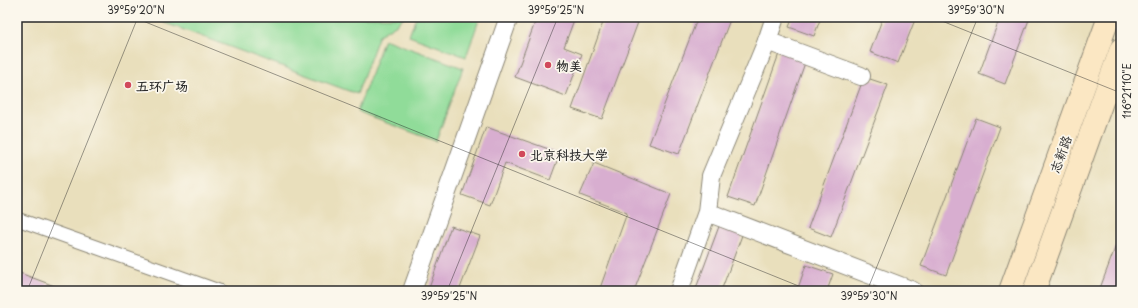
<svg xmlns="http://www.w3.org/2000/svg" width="1138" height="308" font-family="'Playpen Sans','LXGW WenKai TC',sans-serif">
  <rect width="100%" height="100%" fill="#fbf7ec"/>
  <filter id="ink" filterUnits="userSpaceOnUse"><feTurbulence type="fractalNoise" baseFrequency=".025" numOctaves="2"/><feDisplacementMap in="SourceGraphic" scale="8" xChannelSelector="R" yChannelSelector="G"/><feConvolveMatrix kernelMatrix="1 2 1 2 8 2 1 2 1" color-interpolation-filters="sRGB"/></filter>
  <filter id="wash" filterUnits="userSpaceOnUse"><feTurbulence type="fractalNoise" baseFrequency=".012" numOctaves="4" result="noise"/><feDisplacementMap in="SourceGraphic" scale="16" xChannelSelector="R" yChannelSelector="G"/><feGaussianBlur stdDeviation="0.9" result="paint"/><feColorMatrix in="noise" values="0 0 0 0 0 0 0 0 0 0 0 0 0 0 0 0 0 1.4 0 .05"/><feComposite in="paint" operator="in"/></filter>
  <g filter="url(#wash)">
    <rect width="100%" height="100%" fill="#e9dfbc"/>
    <!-- green -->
    <g fill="#90dc99" stroke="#5e8462">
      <path d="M 149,17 L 404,17 L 397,24 L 379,35 L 357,94 Z"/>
      <path d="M 416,17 L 480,17 L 466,57 L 409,36 Z"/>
      <path d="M 384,39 L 463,68 L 436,141 L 357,112 Z"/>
    </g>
    <g id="blocks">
      <!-- building -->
      <g fill="#d8aed0">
        <path d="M 537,17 L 575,17 L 564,47 L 582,54 L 566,96 L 515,77 Z"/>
        <path d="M 605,17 L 640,17 L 602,119 L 572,109 Z"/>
        <path d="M 698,17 L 731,17 L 679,154 L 649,144 Z"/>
        <path d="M 793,17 L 821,17 L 814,36 L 789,27 Z"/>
        <path d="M 883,17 L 916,17 L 898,63 L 870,52 Z"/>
        <path d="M 1000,17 L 1030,17 L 1005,84 L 979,74 Z"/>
        <path d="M 781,48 L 807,57 L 755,206 L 728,197 Z"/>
        <path d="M 864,77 L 888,85 L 831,237 L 808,228 Z"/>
        <path d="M 976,118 L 1000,127 L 946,275 L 921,266 Z"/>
        <path d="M 486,127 L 560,153 L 550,180 L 505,163 L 490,205 L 462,195 Z"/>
        <path d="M 594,163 L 671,194 L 634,291 L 599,291 L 627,213 L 580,195 Z"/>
        <path d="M 721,221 L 744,230 L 721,291 L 695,291 Z"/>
        <path d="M 451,226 L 480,236 L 459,291 L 428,291 Z"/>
        <path d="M 1121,232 L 1121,291 L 1099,291 Z"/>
        <path d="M 806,265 L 833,274 L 827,291 L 797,291 Z"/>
        <path d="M 17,272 L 68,291 L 17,291 Z"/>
      </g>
    </g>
  </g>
  <g filter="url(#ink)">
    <use href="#blocks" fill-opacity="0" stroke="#8a8574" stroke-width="1"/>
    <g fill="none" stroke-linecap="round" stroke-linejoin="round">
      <!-- pedestrian casing -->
      <g stroke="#8a8574" stroke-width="15">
        <path id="pedestrian" d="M 17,219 L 219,291"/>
      </g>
      <!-- minor casing -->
      <g stroke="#8a8574" stroke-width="20">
        <g id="minor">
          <path d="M 767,41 L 861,76"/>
          <path d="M 707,212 L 913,291"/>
          <path d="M 412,291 L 509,17"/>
          <path d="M 679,291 L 707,212 L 711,176 L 767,41 L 775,17"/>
        </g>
      </g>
      <!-- secondary casing -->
      <g stroke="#8a8574" stroke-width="24">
        <g id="secondary">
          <path d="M 1010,291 L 1109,17"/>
          <path d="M 1034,291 L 1121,49"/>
        </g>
      </g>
      <!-- pedestrian -->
      <use href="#pedestrian" stroke="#fff" stroke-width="13"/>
      <!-- minor -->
      <use href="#minor" stroke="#fff" stroke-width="18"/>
      <!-- secondary -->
      <use href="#secondary" stroke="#fbe7c3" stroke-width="22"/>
    </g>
  </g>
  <!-- ticks -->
  <path fill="none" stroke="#2b2b2b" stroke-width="1" stroke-opacity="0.45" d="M 133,17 L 811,291M 932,17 L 1121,93M 27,291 L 138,17M 447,291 L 558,17M 867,291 L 978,17"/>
  <!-- markers -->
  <g fill="#d1495b" stroke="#fbf7ec" stroke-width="1.5">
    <circle cx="548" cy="65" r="4"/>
    <circle cx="128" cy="85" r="4"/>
    <circle cx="522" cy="154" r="4"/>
  </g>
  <g text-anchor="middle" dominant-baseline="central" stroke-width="3.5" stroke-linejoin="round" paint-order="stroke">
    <!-- poi labels -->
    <g font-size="13" font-weight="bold" fill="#2b2b2b" stroke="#fbf7ec" text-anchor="start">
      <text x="556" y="65">物美</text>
      <text x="136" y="85">五环广场</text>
      <text x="530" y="154">北京科技大学</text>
    </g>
    <!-- street labels -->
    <g font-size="13" fill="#2b2b2b" stroke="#fbf7ec">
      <text transform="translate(1060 154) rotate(-70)">志新路</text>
    </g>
  </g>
  <!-- margin -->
  <rect width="1138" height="308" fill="none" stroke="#fbf7ec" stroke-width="44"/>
  <rect x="22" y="22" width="1094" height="264" fill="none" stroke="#2b2b2b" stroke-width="1.5"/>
  <g font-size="10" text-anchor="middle" fill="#2b2b2b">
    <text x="136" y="14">39°59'20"N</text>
    <text x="556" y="14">39°59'25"N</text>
    <text x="976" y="14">39°59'30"N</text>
    <text transform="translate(1127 91) rotate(-90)" y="4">116°21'10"E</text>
    <text x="449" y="300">39°59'25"N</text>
    <text x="869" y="300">39°59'30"N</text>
  </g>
</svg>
